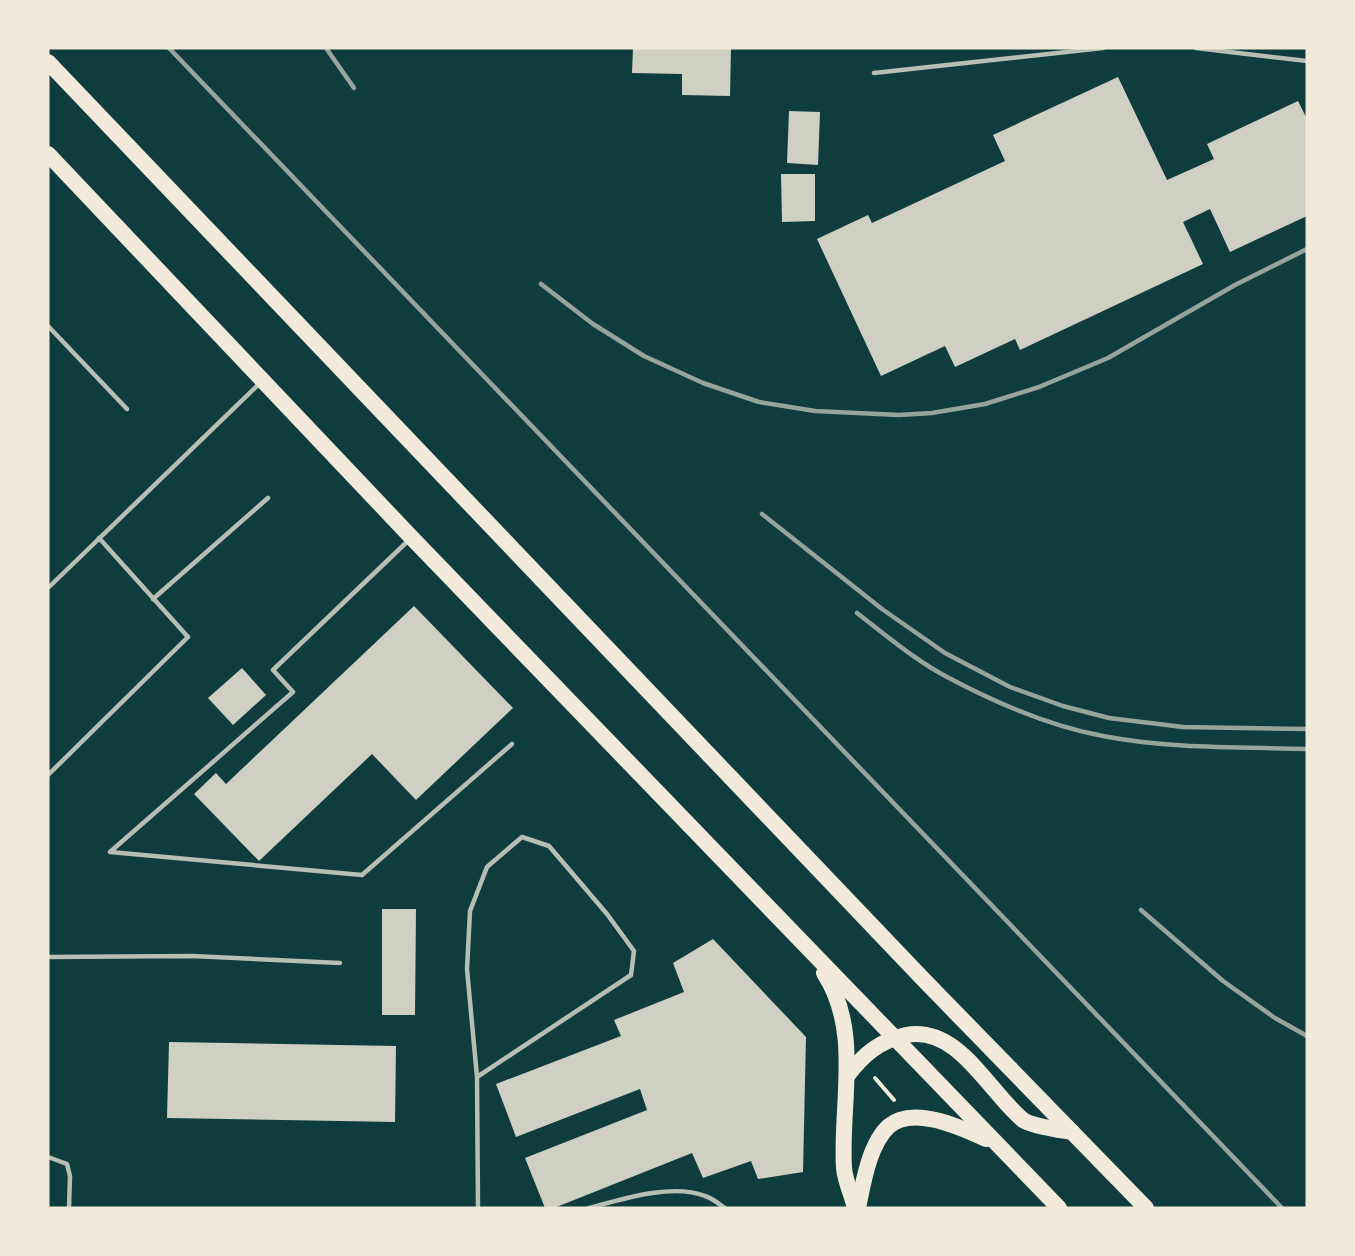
<svg xmlns="http://www.w3.org/2000/svg" width="1355" height="1256" font-family="'Playfair Display',serif">
  <rect width="100%" height="100%" fill="#0f3d3e"/>
  <!-- building -->
  <g fill="#cfcfc3">
    <path d="M 633,48 L 731,48 L 730,96 L 682,95 L 682,74 L 632,73 Z"/>
    <path d="M 1118,77 L 1167,180 L 1214,159 L 1207,144 L 1298,101 L 1307,119 L 1307,216 L 1230,252 L 1210,209 L 1183,222 L 1203,264 L 1020,350 L 1015,339 L 955,367 L 945,346 L 881,376 L 817,239 L 868,215 L 872,223 L 1005,161 L 993,135 Z"/>
    <path d="M 789,111 L 820,112 L 818,165 L 787,163 Z"/>
    <path d="M 781,174 L 815,174 L 815,221 L 782,222 Z"/>
    <path d="M 414,606 L 513,708 L 416,800 L 372,754 L 259,861 L 194,794 L 216,773 L 226,784 Z"/>
    <path d="M 242,668 L 266,695 L 233,725 L 208,698 Z"/>
    <path d="M 382,909 L 416,909 L 415,1015 L 382,1015 Z"/>
    <path d="M 713,939 L 806,1037 L 803,1172 L 758,1179 L 751,1161 L 703,1178 L 692,1153 L 554,1208 L 545,1208 L 525,1158 L 647,1110 L 640,1089 L 516,1137 L 496,1084 L 621,1036 L 614,1020 L 684,992 L 673,963 Z"/>
    <path d="M 169,1042 L 396,1046 L 395,1122 L 167,1118 Z"/>
  </g>
  <g fill="none" stroke-linecap="round" stroke-linejoin="round">
    <!-- path -->
    <path stroke="#f1e9da" stroke-width="4" d="M 875,1078 L 894,1100"/>
    <!-- service -->
    <g stroke="#b8beb3" stroke-width="4.5">
      <path d="M 1196,48 L 1307,61"/>
      <path d="M 874,73 L 1103,48"/>
      <path d="M 48,326 L 127,409"/>
      <path d="M 410,539 L 273,670 L 293,692 L 110,852 L 362,875 L 512,744"/>
      <path d="M 48,588 L 260,383"/>
      <path d="M 153,599 L 268,498"/>
      <path d="M 48,775 L 188,637 L 99,538"/>
      <path d="M 48,957 L 192,956 L 340,963"/>
      <path d="M 477,1077 L 631,975 L 634,951 L 607,914 L 549,846 L 522,837 L 487,867 L 470,911 L 467,969 L 477,1077 L 478,1208"/>
      <path d="M 48,1157 L 67,1164 L 70,1176 L 69,1208"/>
      <path d="M 589,1208 C 622,1199 672,1183 705,1196 C 712,1198 719,1204 725,1208"/>
    </g>
    <!-- trunk -->
    <g stroke="#f1e9da" stroke-width="16">
      <path d="M 48,62 L 923,979 L 1146,1208"/>
      <path d="M 48,154 L 412,538 L 1059,1208"/>
      <path d="M 824,973 C 862,1031 840,1104 844,1168 C 845,1181 852,1195 855,1208"/>
      <path d="M 847,1076 C 863,1055 879,1041 906,1035 C 958,1025 988,1091 1023,1120 C 1031,1126 1060,1130 1072,1132"/>
      <path d="M 858,1208 C 863,1184 869,1144 889,1126 C 913,1105 962,1128 986,1139"/>
    </g>
    <!-- rail -->
    <g stroke="#97a49c" stroke-width="4.5">
      <path d="M 169,48 L 1282,1208"/>
      <path d="M 326,48 L 354,88"/>
      <path d="M 541,284 L 593,324 L 644,356 L 703,383 L 759,402 L 815,411 L 899,415 L 932,413 L 985,404 L 1039,387 L 1108,358 L 1235,285 L 1307,249"/>
      <path d="M 762,514 L 882,609 L 945,653 L 1010,687 L 1063,706 L 1109,718 L 1183,727 L 1307,729"/>
      <path d="M 857,613 C 887,636 916,661 949,678 C 998,704 1049,726 1103,736 C 1170,749 1239,747 1307,749"/>
      <path d="M 1141,910 L 1223,981 L 1275,1018 L 1307,1036"/>
    </g>
  </g>
  <!-- border -->
  <rect width="1355" height="1256" fill="none" stroke="#f1e9da" stroke-width="99"/>
</svg>
